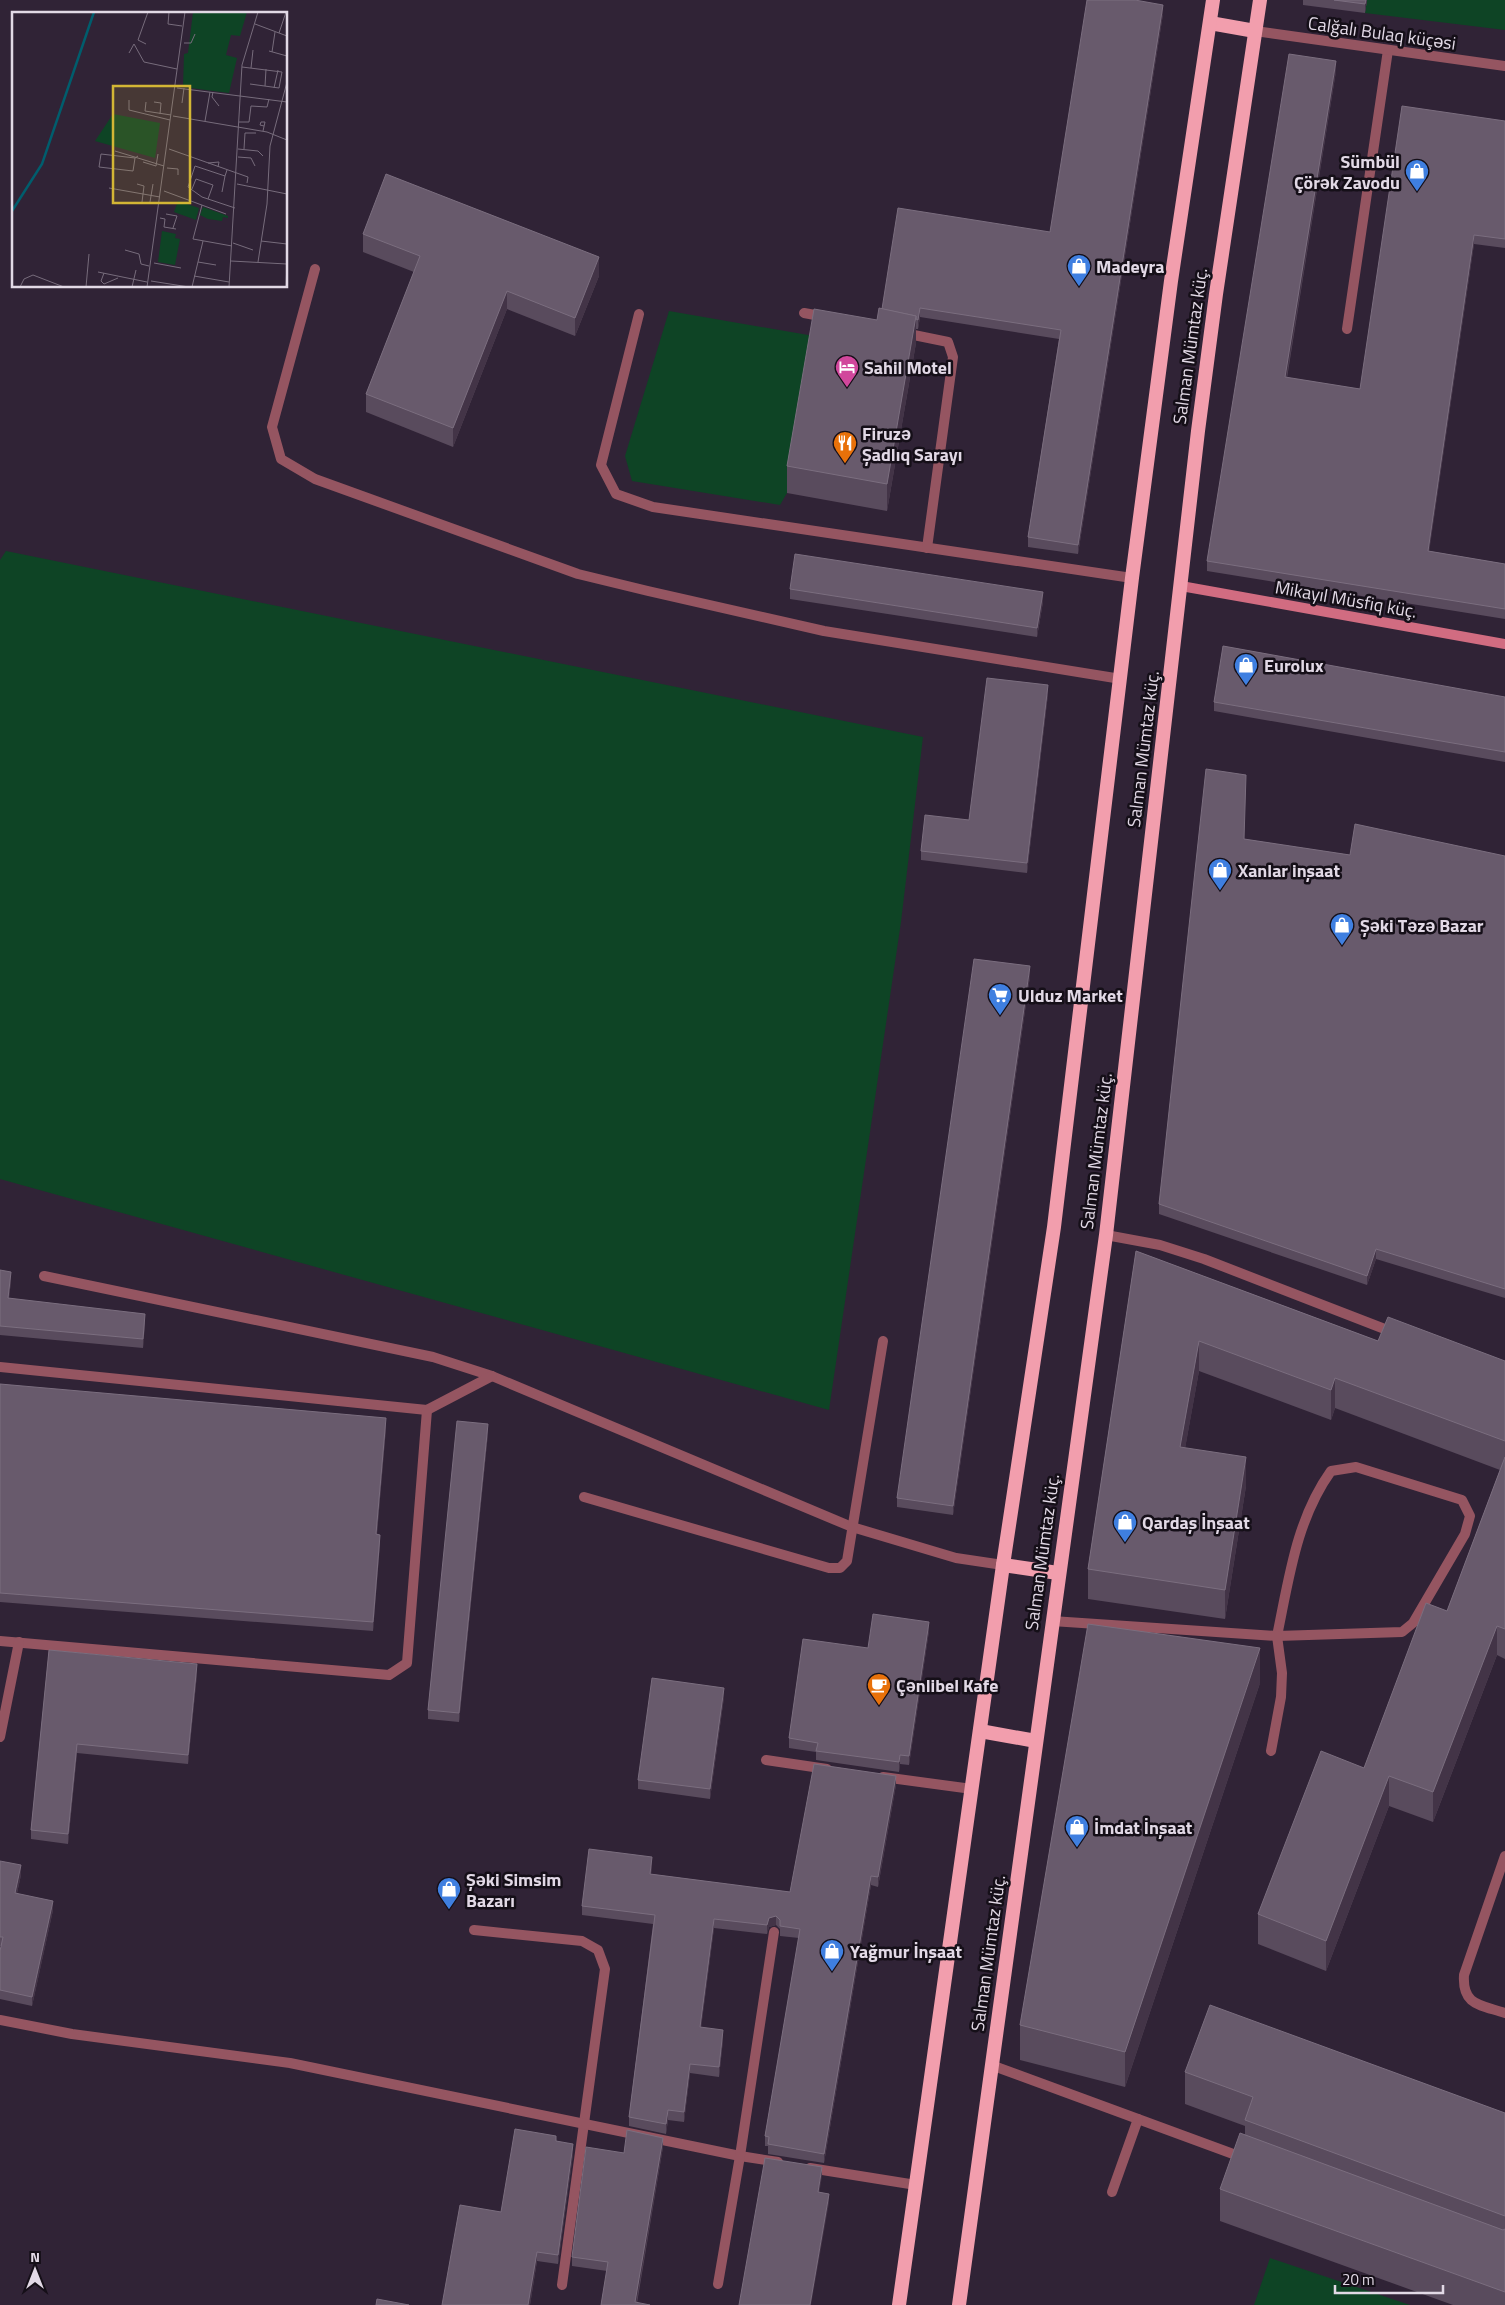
<svg xmlns="http://www.w3.org/2000/svg" width="1505" height="2305" font-family="'Titillium Web',sans-serif">
  <rect width="100%" height="100%" fill="#302336"/>
  <!-- green -->
  <g fill="#0e4425">
    <path d="M 1367,0 L 1505,0 L 1505,30 L 1365,13 Z"/>
    <path d="M 669,311 L 814,336 L 787,493 L 780,505 L 632,481 L 625,456 Z"/>
    <path d="M 6,551 L 923,737 L 901,922 L 829,1410 L 0,1179 L 0,560 Z"/>
    <path d="M 1270,2258 L 1410,2305 L 1254,2305 Z"/>
  </g>
  <g fill="none" stroke-linecap="round" stroke-linejoin="round">
    <!-- service -->
    <g stroke="#955561" stroke-width="10">
      <path d="M 315,269 L 272,427 L 281,459 L 315,479 L 578,574 L 648,591 L 824,631 L 1121,679"/>
      <path d="M 804,313 L 826,317"/>
      <path d="M 639,314 L 601,465 L 616,494 L 653,507 L 1132,578"/>
      <path d="M 1347,329 L 1388,50"/>
      <path d="M 904,333 L 948,342 L 953,357 L 927,548"/>
      <path d="M 44,1276 L 433,1357 L 492,1376 L 852,1527 L 956,1558 L 1003,1565"/>
      <path d="M 0,1367 L 427,1410 L 492,1376"/>
      <path d="M 1356,1467 L 1462,1500 L 1470,1516 L 1465,1534 L 1413,1623 L 1402,1632 L 1277,1636 C 1289,1579 1296,1520 1331,1471 Z"/>
      <path d="M 584,1497 L 829,1568 L 840,1568 L 847,1561 L 883,1341"/>
      <path d="M 1052,1621 L 1277,1636 L 1282,1673 L 1281,1697 L 1271,1751"/>
      <path d="M 0,1641 L 389,1675 L 407,1663 L 427,1410"/>
      <path d="M 0,1737 L 19,1642"/>
      <path d="M 766,1760 L 827,1769"/>
      <path d="M 883,1777 L 972,1789"/>
      <path d="M 1505,1856 L 1464,1975 C 1462,2006 1481,2005 1505,2013"/>
      <path d="M 474,1930 L 582,1941 L 598,1950 L 605,1969 L 562,2285"/>
      <path d="M 0,2020 L 72,2034 L 290,2063 L 740,2156 L 778,2162"/>
      <path d="M 991,2065 L 1244,2158"/>
      <path d="M 810,2168 L 916,2185"/>
      <path d="M 1112,2192 L 1138,2119"/>
      <path d="M 718,2284 L 740,2156 L 774,1932"/>
    </g>
    <!-- minor -->
    <g stroke="#955561" stroke-width="10">
      <path d="M 1255,31 L 1505,66"/>
      <path d="M 1106,1235 L 1160,1245 L 1204,1259 L 1395,1333"/>
    </g>
    <!-- secondary -->
    <path stroke="#d16c81" stroke-width="10" d="M 1181,586 L 1505,644"/>
    <!-- trunk -->
    <g stroke="#f29ead" stroke-width="14">
      <path d="M 1210,23 L 1255,31"/>
      <path d="M 1003,1565 L 1058,1573"/>
      <path d="M 980,1731 L 1036,1741"/>
      <path d="M 899,2305 L 1003,1565 L 1054,1227 L 1132,578 L 1171,281 L 1213,0"/>
      <path d="M 959,2305 L 1106,1235 L 1198,431 L 1216,294 L 1260,0"/>
    </g>
  </g>
  <!-- wall -->
  <g fill="#594b5d">
    <path d="M 1303,0 L 1367,0 L 1365,13 L 1303,5 Z"/>
    <path d="M 1163,14 L 1078,554 L 1028,547 L 1028,537 L 1059,339 L 920,317 L 918,329 L 916,329 L 916,343 L 887,511 L 787,493 L 787,466 L 877,320 L 882,309 L 1050,232 Z"/>
    <path d="M 1336,71 L 1287,378 L 1360,389 L 1505,121 L 1505,248 L 1474,244 L 1429,551 L 1505,564 L 1505,619 L 1207,571 L 1207,561 Z"/>
    <path d="M 363,234 L 599,276 L 575,336 L 507,309 L 453,447 L 366,412 L 366,394 L 414,272 L 363,252 Z"/>
    <path d="M 790,589 L 1043,602 L 1037,637 L 790,599 Z"/>
    <path d="M 1048,694 L 1027,873 L 921,860 L 921,851 L 969,820 Z"/>
    <path d="M 1505,697 L 1505,762 L 1214,711 L 1214,702 Z"/>
    <path d="M 1244,839 L 1350,855 L 1505,856 L 1505,1298 L 1376,1259 L 1367,1285 L 1159,1214 L 1159,1204 Z"/>
    <path d="M 1030,976 L 953,1515 L 897,1507 L 897,1498 Z"/>
    <path d="M 1136,1251 L 1378,1341 L 1505,1361 L 1505,1659 L 1497,1655 L 1433,1822 L 1389,1806 L 1326,1971 L 1258,1944 L 1258,1914 L 1364,1768 L 1447,1611 L 1500,1470 L 1335,1408 L 1331,1420 L 1199,1371 L 1185,1448 L 1246,1486 L 1225,1619 L 1088,1599 L 1088,1569 Z"/>
    <path d="M 0,1270 L 11,1281 L 9,1298 L 145,1323 L 143,1348 L 0,1335 Z"/>
    <path d="M 0,1384 L 386,1428 L 377,1534 L 380,1544 L 373,1631 L 0,1602 Z"/>
    <path d="M 488,1433 L 459,1722 L 428,1719 L 428,1710 Z"/>
    <path d="M 929,1631 L 909,1765 L 900,1764 L 899,1772 L 816,1760 L 816,1752 L 789,1748 L 789,1738 L 868,1648 Z"/>
    <path d="M 49,1650 L 197,1674 L 188,1764 L 77,1753 L 68,1844 L 31,1839 L 31,1830 Z"/>
    <path d="M 1260,1683 L 1125,2087 L 1020,2060 L 1020,2025 Z"/>
    <path d="M 724,1697 L 710,1799 L 638,1789 L 638,1780 Z"/>
    <path d="M 896,1785 L 878,1887 L 871,1885 L 824,2163 L 768,2154 L 768,2146 L 765,2146 L 765,2136 L 799,1938 L 780,1936 L 780,1929 L 776,1925 L 769,1927 L 767,1934 L 714,1928 L 701,2027 L 723,2040 L 719,2077 L 690,2073 L 684,2122 L 668,2120 L 666,2134 L 629,2126 L 629,2117 L 653,1924 L 582,1915 L 582,1906 L 652,1866 L 651,1874 L 790,1892 Z"/>
    <path d="M 0,1861 L 21,1875 L 17,1893 L 53,1910 L 32,2006 L 0,1999 L 0,1951 L 1,1946 L 0,1946 Z"/>
    <path d="M 1185,2072 L 1505,2113 L 1505,2305 L 1453,2305 L 1220,2221 L 1220,2189 L 1245,2134 L 1245,2126 L 1185,2104 Z"/>
    <path d="M 556,2142 L 573,2154 L 558,2264 L 537,2261 L 530,2305 L 442,2305 Z"/>
    <path d="M 663,2147 L 637,2303 L 601,2305 L 607,2271 L 572,2266 L 572,2257 L 624,2153 Z"/>
  </g>
  <!-- shaded-wall -->
  <g fill="#433447">
    <path d="M 1366,0 L 1367,0 L 1365,13 L 1365,4 Z"/>
    <path d="M 1163,5 L 1163,14 L 1078,554 L 1078,545 Z"/>
    <path d="M 1336,61 L 1336,71 L 1285,387 L 1285,377 Z"/>
    <path d="M 1474,235 L 1474,244 L 1428,560 L 1428,551 Z"/>
    <path d="M 599,257 L 599,276 L 575,336 L 575,318 Z"/>
    <path d="M 507,291 L 507,309 L 453,447 L 453,428 Z"/>
    <path d="M 920,308 L 920,317 L 918,329 L 918,320 Z"/>
    <path d="M 916,316 L 916,343 L 887,511 L 887,484 Z"/>
    <path d="M 1043,592 L 1043,602 L 1037,637 L 1037,628 Z"/>
    <path d="M 1048,685 L 1048,694 L 1027,873 L 1027,863 Z"/>
    <path d="M 1030,966 L 1030,976 L 953,1515 L 953,1506 Z"/>
    <path d="M 1376,1249 L 1376,1259 L 1367,1285 L 1367,1276 Z"/>
    <path d="M 11,1272 L 11,1281 L 8,1307 L 8,1298 Z"/>
    <path d="M 145,1314 L 145,1323 L 143,1348 L 143,1339 Z"/>
    <path d="M 1199,1341 L 1199,1371 L 1180,1477 L 1180,1447 Z"/>
    <path d="M 1335,1378 L 1335,1408 L 1331,1420 L 1331,1390 Z"/>
    <path d="M 386,1418 L 386,1428 L 376,1544 L 376,1534 Z"/>
    <path d="M 488,1424 L 488,1433 L 459,1722 L 459,1713 Z"/>
    <path d="M 1246,1457 L 1246,1486 L 1225,1619 L 1225,1590 Z"/>
    <path d="M 380,1535 L 380,1544 L 373,1631 L 373,1622 Z"/>
    <path d="M 929,1622 L 929,1631 L 909,1765 L 909,1756 Z"/>
    <path d="M 1497,1626 L 1497,1655 L 1433,1822 L 1433,1792 Z"/>
    <path d="M 1260,1648 L 1260,1683 L 1125,2087 L 1125,2052 Z"/>
    <path d="M 197,1664 L 197,1674 L 188,1764 L 188,1755 Z"/>
    <path d="M 724,1688 L 724,1697 L 710,1799 L 710,1789 Z"/>
    <path d="M 77,1744 L 77,1753 L 68,1844 L 68,1834 Z"/>
    <path d="M 900,1755 L 900,1764 L 899,1772 L 899,1762 Z"/>
    <path d="M 896,1776 L 896,1785 L 878,1887 L 878,1877 Z"/>
    <path d="M 1389,1776 L 1389,1806 L 1326,1971 L 1326,1941 Z"/>
    <path d="M 652,1857 L 652,1866 L 650,1883 L 650,1874 Z"/>
    <path d="M 21,1865 L 21,1875 L 15,1902 L 15,1893 Z"/>
    <path d="M 871,1876 L 871,1885 L 824,2163 L 824,2154 Z"/>
    <path d="M 53,1901 L 53,1910 L 32,2006 L 32,1997 Z"/>
    <path d="M 776,1916 L 776,1925 L 769,1927 L 767,1934 L 767,1925 L 769,1918 Z"/>
    <path d="M 714,1919 L 714,1928 L 700,2037 L 700,2027 Z"/>
    <path d="M 723,2030 L 723,2040 L 719,2077 L 719,2067 Z"/>
    <path d="M 690,2064 L 690,2073 L 684,2122 L 684,2112 Z"/>
    <path d="M 668,2110 L 668,2120 L 666,2134 L 666,2124 Z"/>
    <path d="M 663,2138 L 663,2147 L 636,2305 L 635,2302 Z"/>
    <path d="M 573,2144 L 573,2154 L 558,2264 L 558,2255 Z"/>
    <path d="M 822,2167 L 822,2176 L 818,2201 L 818,2192 Z"/>
    <path d="M 829,2194 L 829,2203 L 811,2305 L 810,2305 Z"/>
    <path d="M 537,2252 L 537,2261 L 530,2305 L 528,2305 Z"/>
  </g>
  <!-- building -->
  <g fill="#685a6c" stroke="#7b6e7f">
    <path d="M 1087,0 L 1135,0 L 1163,5 L 1078,545 L 1028,537 L 1061,330 L 920,308 L 918,320 L 916,319 L 916,316 L 882,309 L 898,208 L 1050,232 Z"/>
    <path d="M 1334,0 L 1366,0 L 1365,4 Z"/>
    <path d="M 1289,54 L 1336,61 L 1285,377 L 1360,389 L 1402,106 L 1505,121 L 1505,239 L 1474,235 L 1428,551 L 1505,564 L 1505,609 L 1207,561 Z"/>
    <path d="M 386,174 L 599,257 L 575,318 L 507,291 L 453,428 L 366,394 L 420,256 L 363,234 Z"/>
    <path d="M 879,308 L 916,316 L 887,484 L 787,466 L 814,309 L 877,320 Z"/>
    <path d="M 795,554 L 1043,592 L 1037,628 L 790,589 Z"/>
    <path d="M 1223,646 L 1505,697 L 1505,752 L 1214,702 Z"/>
    <path d="M 987,678 L 1048,685 L 1027,863 L 921,851 L 925,815 L 969,820 Z"/>
    <path d="M 1206,769 L 1246,775 L 1244,839 L 1350,855 L 1355,824 L 1505,856 L 1505,1289 L 1376,1249 L 1367,1276 L 1159,1204 Z"/>
    <path d="M 974,959 L 1030,966 L 953,1506 L 897,1498 Z"/>
    <path d="M 1136,1251 L 1378,1341 L 1388,1317 L 1505,1361 L 1505,1441 L 1335,1378 L 1331,1390 L 1199,1341 L 1180,1447 L 1246,1457 L 1225,1590 L 1088,1569 Z"/>
    <path d="M 0,1270 L 11,1272 L 8,1298 L 145,1314 L 143,1339 L 0,1326 Z"/>
    <path d="M 0,1384 L 386,1418 L 376,1534 L 380,1535 L 373,1622 L 0,1593 Z"/>
    <path d="M 457,1421 L 488,1424 L 459,1713 L 428,1710 Z"/>
    <path d="M 1505,1457 L 1505,1629 L 1497,1626 L 1433,1792 L 1389,1776 L 1326,1941 L 1258,1914 L 1321,1751 L 1364,1768 L 1426,1603 L 1447,1611 Z"/>
    <path d="M 873,1614 L 929,1622 L 909,1756 L 900,1755 L 899,1762 L 816,1751 L 818,1743 L 789,1738 L 803,1639 L 868,1648 Z"/>
    <path d="M 1088,1624 L 1260,1648 L 1125,2052 L 1020,2025 Z"/>
    <path d="M 49,1650 L 197,1664 L 188,1755 L 77,1744 L 68,1834 L 31,1830 Z"/>
    <path d="M 652,1678 L 724,1688 L 710,1789 L 638,1780 Z"/>
    <path d="M 814,1764 L 896,1776 L 878,1877 L 871,1876 L 824,2154 L 768,2144 L 769,2137 L 765,2136 L 800,1929 L 780,1926 L 780,1920 L 776,1916 L 769,1918 L 767,1925 L 714,1919 L 700,2027 L 723,2030 L 719,2067 L 690,2064 L 684,2112 L 668,2110 L 666,2124 L 629,2117 L 655,1915 L 582,1906 L 589,1849 L 652,1857 L 650,1874 L 790,1892 Z"/>
    <path d="M 0,1861 L 21,1865 L 15,1893 L 53,1901 L 32,1997 L 0,1990 L 0,1951 L 3,1937 L 0,1937 Z"/>
    <path d="M 1210,2005 L 1505,2113 L 1505,2216 L 1245,2120 L 1253,2097 L 1185,2072 Z"/>
    <path d="M 515,2129 L 556,2136 L 556,2141 L 573,2144 L 558,2255 L 537,2252 L 528,2305 L 442,2305 L 460,2205 L 501,2212 Z"/>
    <path d="M 627,2130 L 663,2138 L 635,2302 L 650,2305 L 601,2305 L 608,2262 L 572,2257 L 586,2147 L 624,2153 Z"/>
    <path d="M 1240,2133 L 1503,2230 L 1505,2229 L 1505,2292 L 1220,2189 Z"/>
    <path d="M 765,2158 L 822,2167 L 818,2192 L 829,2194 L 810,2305 L 739,2305 Z"/>
    <path d="M 377,2299 L 409,2305 L 376,2305 Z"/>
  </g>
  <!-- icons -->
  <defs>
    <g id="shop-pin" transform="scale(1.25)"><path d="M0 17L-7.5 6A9.5 9.5 0 1 1 7.5 6Z" fill="#3f7fe0" stroke="#150f18"/><path d="M-5-2.5h2.3a2.7 3.5 0 0 1 5.4 0H5L5.5 6h-11ZM-1.5-2.5h3a1.5 2.3 0 0 0-3 0Z" fill="#fff"/></g>
    <g id="hotel-pin" transform="scale(1.25)"><path d="M0 17L-7.5 6A9.5 9.5 0 1 1 7.5 6Z" fill="#d1479c" stroke="#150f18"/><path d="M-6-4.5h1.5V1H6V5H4.5V3h-9V5H-6ZM-4 0a1.8 1.8 0 1 1 3.6 0ZM.5 0V-2.5h3Q6-2.5 6 0Z" fill="#fff"/></g>
    <g id="restaurant-pin" transform="scale(1.25)"><path d="M0 17L-7.5 6A9.5 9.5 0 1 1 7.5 6Z" fill="#e8710a" stroke="#150f18"/><path d="M-5-6h1v4h1v-4h1v4h1v-4h1v5L-1.5 .5V6h-2V.5L-5-1ZM5-6V6H3V1.5H1.5Q1.5-4 5-6Z" fill="#fff"/></g>
    <g id="supermarket-pin" transform="scale(1.25)"><path d="M0 17L-7.5 6A9.5 9.5 0 1 1 7.5 6Z" fill="#3f7fe0" stroke="#150f18"/><path d="M-6-5.5h2.5l.6 2H6L4.5 2H-2.5L-4.4-4H-6ZM-1.5 3.2a1.3 1.3 0 1 0 .1 0ZM3 3.2a1.3 1.3 0 1 0 .1 0Z" fill="#fff"/></g>
    <g id="cafe-pin" transform="scale(1.25)"><path d="M0 17L-7.5 6A9.5 9.5 0 1 1 7.5 6Z" fill="#e8710a" stroke="#150f18"/><path d="M-5.5-4.5H6V0H3Q3 3.5 0 3.5H-2.5Q-5.5 3.5-5.5 0ZM3-3.2v2h1.7v-2ZM-6 4.5H4V6H-6Z" fill="#fff"/></g>
  </defs>
  <g fill-rule="evenodd">
    <use href="#shop-pin" x="1417" y="171"/>
    <use href="#shop-pin" x="1079" y="266"/>
    <use href="#hotel-pin" x="847" y="367"/>
    <use href="#restaurant-pin" x="845" y="443"/>
    <use href="#shop-pin" x="1246" y="665"/>
    <use href="#shop-pin" x="1220" y="870"/>
    <use href="#shop-pin" x="1342" y="925"/>
    <use href="#supermarket-pin" x="1000" y="995"/>
    <use href="#shop-pin" x="1125" y="1522"/>
    <use href="#cafe-pin" x="879" y="1685"/>
    <use href="#shop-pin" x="1077" y="1827"/>
    <use href="#shop-pin" x="449" y="1889"/>
    <use href="#shop-pin" x="832" y="1951"/>
  </g>
  <g text-anchor="middle" dominant-baseline="central" stroke-width="5" stroke-linejoin="round" paint-order="stroke">
    <!-- street labels -->
    <g font-size="18" fill="#e2d9e6" stroke="#150f18">
      <text transform="translate(1382 33) rotate(8)">Calğalı Bulaq küçəsi</text>
      <text transform="translate(1190 346) rotate(-82)">Salman Mümtaz küç.</text>
      <text transform="translate(1346 599) rotate(10)">Mikayıl Müsfiq küç.</text>
      <text transform="translate(1143 749) rotate(-83)">Salman Mümtaz küç.</text>
      <text transform="translate(1096 1151) rotate(-83)">Salman Mümtaz küç.</text>
      <text transform="translate(1042 1552) rotate(-82)">Salman Mümtaz küç.</text>
      <text transform="translate(988 1953) rotate(-82)">Salman Mümtaz küç.</text>
    </g>
    <!-- poi labels -->
    <g font-size="18" font-weight="bold" fill="#e2d9e6" stroke="#150f18" text-anchor="start">
      <text x="1400" y="161" text-anchor="end">Sümbül<tspan x="1400" dy="21">Çörək Zavodu</tspan></text>
      <text x="1096" y="266">Madeyra</text>
      <text x="864" y="367">Sahil Motel</text>
      <text x="862" y="433">Firuzə<tspan x="862" dy="21">Şadlıq Sarayı</tspan></text>
      <text x="1264" y="665">Eurolux</text>
      <text x="1238" y="870">Xanlar inşaat</text>
      <text x="1360" y="925">Şəki Təzə Bazar</text>
      <text x="1018" y="995">Ulduz Market</text>
      <text x="1142" y="1522">Qardaş İnşaat</text>
      <text x="896" y="1685">Çənlibel Kafe</text>
      <text x="1094" y="1827">İmdat İnşaat</text>
      <text x="466" y="1879">Şəki Simsim<tspan x="466" dy="21">Bazarı</tspan></text>
      <text x="850" y="1951">Yağmur İnşaat</text>
    </g>
  </g>
  <!-- overview -->
  <g transform="translate(12 12)">
    <rect width="275" height="275" fill="#302336"/>
    <path d="M 181,0 L 235,0 L 228,24 L 219,23 L 214,43 L 225,46 L 217,81 L 171,75 L 172,42 L 176,41 ZM 101,102 L 148,111 L 143,146 L 83,129 ZM 166,189 L 187,196 L 184,208 L 162,200 ZM 191,195 L 216,204 L 216,206 L 211,205 L 210,209 L 196,207 L 188,203 ZM 150,219 L 164,222 L 163,226 L 168,227 L 163,253 L 146,250 Z" fill="#0e4425"/>
    <path fill="none" stroke="#005d6d" stroke-width="2.5" d="M 0,199 L 30,152 L 82,0"/>
    <path fill="none" stroke="#776c7c" stroke-width="1" d="M 157,0 L 156,12 L 170,14M 243,12 L 275,24M 267,21 L 274,0M 172,31 L 179,31 L 183,22M 134,32 L 126,28 L 136,0M 257,39 L 275,44M 260,40 L 263,20M 117,41 L 122,32 L 132,50 L 165,57M 230,55 L 270,60 L 267,76 L 238,72M 239,56 L 241,38M 253,74 L 254,57M 165,76 L 275,90M 262,76 L 266,58M 201,80 L 200,85 L 207,94M 117,88 L 117,98 L 158,108M 134,90 L 133,99 L 159,103M 142,90 L 149,91 L 148,102M 170,91 L 172,76M 161,104 L 255,120 L 275,128M 193,109 L 198,80M 227,110 L 237,110 L 239,94 L 255,95 L 257,87M 251,119 L 253,110 L 249,110 L 248,113 L 252,114M 157,137 L 236,165 L 235,171M 226,137 L 246,139 L 251,144M 232,137 L 233,121 L 244,121M 103,139 L 152,154M 226,145 L 239,146 L 243,154M 123,146 L 89,142 L 87,155 L 121,159 L 123,146 L 126,144M 131,150 L 144,154 L 146,142M 196,151 L 207,150 L 206,155M 155,156 L 166,157 L 166,163M 215,158 L 213,164 L 183,154 L 176,175 L 190,185 L 223,196M 125,172 L 132,174 L 130,190M 225,172 L 275,182M 97,176 L 148,185M 180,177 L 184,167 L 201,173 L 196,187M 152,179 L 214,202M 210,180 L 213,164M 138,190 L 141,172M 190,193 L 181,227 L 220,234M 154,202 L 165,204 L 161,216M 148,206 L 153,207 L 152,215 L 164,217M 249,229 L 275,232M 221,231 L 241,238M 113,238 L 127,242 L 129,252 L 137,254M 219,249 L 275,252M 186,250 L 204,253M 246,250 L 255,192 L 258,134 L 275,70M 142,251 L 169,256M 86,260 L 135,270M 92,261 L 89,269 L 92,272 L 106,266M 182,264 L 217,270M 139,269 L 177,275M 274,274 L 275,250M 8,275 L 12,267 L 21,263 L 52,275M 74,275 L 77,242M 120,275 L 124,258M 135,275 L 173,0M 180,275 L 191,229M 217,275 L 230,53 L 246,0"/>
    <path fill="#d3b635" fill-opacity="0.15" stroke="#d3b635" stroke-width="2.5" d="M 101,74 L 178,74 L 178,191 L 101,191 Z"/>
    <rect width="275" height="275" fill="none" stroke="#e2d9e6" stroke-width="2.5"/>
  </g>
  <!-- north arrow -->
  <g transform="translate(35 2270)" stroke="#150f18" stroke-width="4" paint-order="stroke">
  <path d="M0-4L9 19L0 12L-9 19Z" fill="#e2d9e6"/>
  <text y="-8" font-size="14" font-weight="bold" text-anchor="middle" fill="#e2d9e6">N</text>
  </g>
  <!-- scale -->
  <path d="M1335 2285v8h108v-8" fill="none" stroke="#e2d9e6" stroke-width="2.5"/>
  <text x="1342" y="2285" font-size="15" fill="#e2d9e6" stroke="#150f18" stroke-width="4" paint-order="stroke">20 m</text>
</svg>
